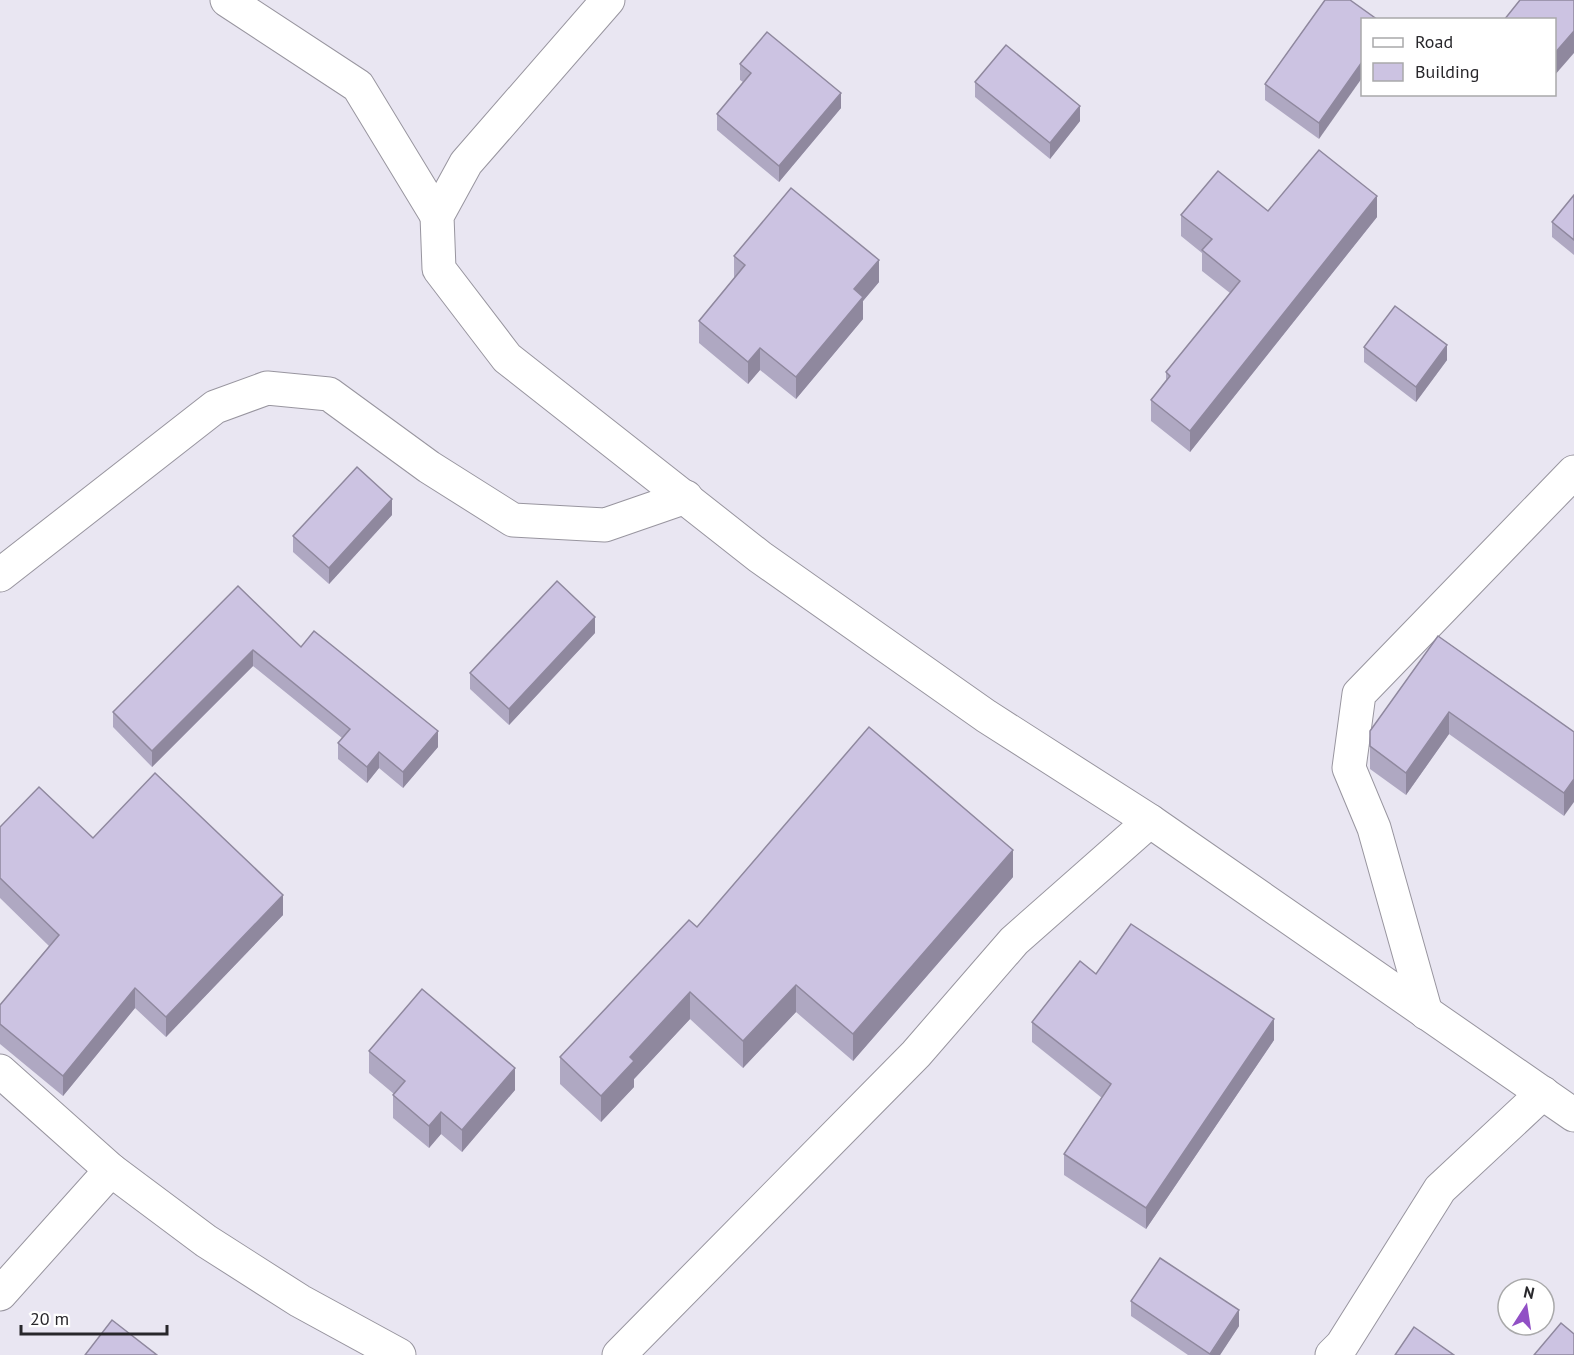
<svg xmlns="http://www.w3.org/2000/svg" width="1574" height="1355" font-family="'PT Sans',sans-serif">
  <rect width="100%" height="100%" fill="#e9e6f2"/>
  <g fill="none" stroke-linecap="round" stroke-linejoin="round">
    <!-- minor casing -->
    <g stroke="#98959f" stroke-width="35">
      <g id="minor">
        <path d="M 227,0 L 358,86 L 437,216"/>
        <path d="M 608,0 L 466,163 L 437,216 L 439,269 L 507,358 L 760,557 L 986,716 L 1150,821 L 1574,1115"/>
        <path d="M 0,575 L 215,407 L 267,388 L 329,394 L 429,467 L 513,520 L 605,525 L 686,497"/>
        <path d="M 1426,1013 L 1374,828 L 1349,768 L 1359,694 L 1574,472"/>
        <path d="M 0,1071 L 111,1170 L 206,1241 L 300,1301 L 399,1355"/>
        <path d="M 0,1294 L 111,1170"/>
        <path d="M 619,1355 L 916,1054 L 1014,941 L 1150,821"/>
        <path d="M 1332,1355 L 1342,1345 L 1440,1189 L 1543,1093"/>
      </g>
    </g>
    <!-- minor -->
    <use href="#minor" stroke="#fff" stroke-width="33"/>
  </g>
  <!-- wall -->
  <g fill="#afa8c2">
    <path d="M 1325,0 L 1319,139 L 1265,100 L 1265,84 Z"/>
    <path d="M 740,64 L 841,108 L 779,182 L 717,130 L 717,114 L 743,82 L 740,80 Z"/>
    <path d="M 975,82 L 1080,121 L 1050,159 L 975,97 Z"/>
    <path d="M 1574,195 L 1574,255 L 1552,237 L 1552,222 Z"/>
    <path d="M 1268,211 L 1377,217 L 1190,452 L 1151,421 L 1151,400 L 1166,380 L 1166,372 L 1230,293 L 1202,271 L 1202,253 L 1181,236 L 1181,215 Z"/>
    <path d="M 734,256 L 879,282 L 863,301 L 863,319 L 796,399 L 760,370 L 748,384 L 699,343 L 699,321 L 734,278 Z"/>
    <path d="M 1364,347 L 1447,360 L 1416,402 L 1364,362 Z"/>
    <path d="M 392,515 L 329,584 L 293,552 L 293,536 Z"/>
    <path d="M 238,586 L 301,647 L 438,747 L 403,788 L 379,768 L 367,783 L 338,759 L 338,743 L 342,738 L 253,666 L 152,767 L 113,727 L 113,712 Z"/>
    <path d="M 595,633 L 509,725 L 470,689 L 470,673 Z"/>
    <path d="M 1438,636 L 1574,732 L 1564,816 L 1449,734 L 1406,795 L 1370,769 L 1370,731 Z"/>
    <path d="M 0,827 L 93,838 L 283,915 L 166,1037 L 135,1008 L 63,1096 L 0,1044 L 0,1005 L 49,946 L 0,898 Z"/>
    <path d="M 1013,877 L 853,1061 L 796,1012 L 743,1068 L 690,1019 L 634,1079 L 634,1087 L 601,1122 L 560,1084 L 560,1057 L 697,927 Z"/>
    <path d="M 1096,974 L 1274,1040 L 1146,1229 L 1064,1175 L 1064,1154 L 1102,1098 L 1032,1042 L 1032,1022 Z"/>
    <path d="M 369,1051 L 515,1090 L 462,1152 L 441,1134 L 429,1148 L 393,1118 L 393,1095 L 394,1094 L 369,1073 Z"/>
    <path d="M 1131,1301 L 1239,1326 L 1220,1355 L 1188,1355 L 1131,1316 Z"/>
  </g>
  <!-- shaded-wall -->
  <g fill="#8f889e">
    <path d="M 1574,31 L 1574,53 L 1554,76 L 1554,54 Z"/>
    <path d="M 1362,62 L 1362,78 L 1319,139 L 1319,123 Z"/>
    <path d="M 841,93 L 841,108 L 779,182 L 779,166 Z"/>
    <path d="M 1080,106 L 1080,121 L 1050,159 L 1050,143 Z"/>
    <path d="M 1377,196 L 1377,217 L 1190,452 L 1190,431 Z"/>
    <path d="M 879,260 L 879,282 L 863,301 L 863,319 L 796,399 L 796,377 L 854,289 Z"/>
    <path d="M 1447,345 L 1447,360 L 1416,402 L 1416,387 Z"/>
    <path d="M 760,348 L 760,370 L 748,384 L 748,362 Z"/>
    <path d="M 392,499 L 392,515 L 329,584 L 329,568 Z"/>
    <path d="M 595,617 L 595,633 L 509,725 L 509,709 Z"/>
    <path d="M 253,650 L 253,666 L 152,767 L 152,751 Z"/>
    <path d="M 1449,712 L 1449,734 L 1406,795 L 1406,773 Z"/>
    <path d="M 438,731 L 438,747 L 403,788 L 403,772 Z"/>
    <path d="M 379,752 L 379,768 L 367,783 L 367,767 Z"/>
    <path d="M 1574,779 L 1574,802 L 1564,816 L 1564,793 Z"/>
    <path d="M 1013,850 L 1013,877 L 853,1061 L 853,1034 Z"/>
    <path d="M 283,895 L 283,915 L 166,1037 L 166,1017 Z"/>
    <path d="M 796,985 L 796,1012 L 743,1068 L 743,1041 Z"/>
    <path d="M 135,988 L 135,1008 L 63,1096 L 63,1076 Z"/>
    <path d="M 690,992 L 690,1019 L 634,1079 L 634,1087 L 601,1122 L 601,1096 L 630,1057 Z"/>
    <path d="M 1274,1019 L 1274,1040 L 1146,1229 L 1146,1208 Z"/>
    <path d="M 515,1068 L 515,1090 L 462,1152 L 462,1130 Z"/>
    <path d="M 441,1112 L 441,1134 L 429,1148 L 429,1126 Z"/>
    <path d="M 1239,1310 L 1239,1326 L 1220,1355 L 1210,1355 Z"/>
  </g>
  <!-- building -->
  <g fill="#ccc3e2" stroke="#8f889e" stroke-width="1.5">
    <path d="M 1325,0 L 1350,0 L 1378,20 L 1362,20 L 1362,62 L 1319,123 L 1265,84 Z"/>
    <path d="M 1520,0 L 1574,0 L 1574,31 L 1554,54 L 1554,20 L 1504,20 Z"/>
    <path d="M 767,32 L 841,93 L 779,166 L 717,114 L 751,73 L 740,64 Z"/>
    <path d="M 1006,45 L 1080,106 L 1050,143 L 975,82 Z"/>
    <path d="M 1319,150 L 1377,196 L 1190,431 L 1151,400 L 1170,376 L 1166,372 L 1240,281 L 1202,250 L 1212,239 L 1181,215 L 1218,171 L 1268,211 Z"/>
    <path d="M 791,188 L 879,260 L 854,289 L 863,297 L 796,377 L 760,348 L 748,362 L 699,321 L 745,265 L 734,256 Z"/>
    <path d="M 1574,195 L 1574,240 L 1552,222 Z"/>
    <path d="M 1395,306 L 1447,345 L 1416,387 L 1364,347 Z"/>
    <path d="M 357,467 L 392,499 L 329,568 L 293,536 Z"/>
    <path d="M 557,581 L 595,617 L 509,709 L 470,673 Z"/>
    <path d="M 238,586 L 301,647 L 314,631 L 438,731 L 403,772 L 379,752 L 367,767 L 338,743 L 350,729 L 253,650 L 152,751 L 113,712 Z"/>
    <path d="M 1438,636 L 1574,732 L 1574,779 L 1564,793 L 1449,712 L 1406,773 L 1370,746 L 1370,731 Z"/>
    <path d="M 869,727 L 1013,850 L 853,1034 L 796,985 L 743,1041 L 690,992 L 630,1057 L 634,1061 L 601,1096 L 560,1057 L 689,920 L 697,927 Z"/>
    <path d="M 155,773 L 283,895 L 166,1017 L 135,988 L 63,1076 L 0,1024 L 0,1005 L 59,935 L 0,878 L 0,827 L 39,787 L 93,838 Z"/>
    <path d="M 1131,924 L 1274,1019 L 1146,1208 L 1064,1154 L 1111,1084 L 1032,1022 L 1080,961 L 1096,974 Z"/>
    <path d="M 422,989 L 515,1068 L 462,1130 L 441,1112 L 429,1126 L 393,1095 L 405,1081 L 369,1051 Z"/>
    <path d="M 1160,1258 L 1239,1310 L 1210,1354 L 1131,1301 Z"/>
    <path d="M 112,1320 L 157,1355 L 85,1355 Z"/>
    <path d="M 1561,1323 L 1574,1334 L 1574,1355 L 1534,1355 Z"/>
    <path d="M 1414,1327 L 1454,1355 L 1395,1355 Z"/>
  </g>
  <!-- legend -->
  <rect x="1361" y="18" width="195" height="78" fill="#ffffff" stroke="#a9a9aa" stroke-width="1.5"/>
  <rect x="1373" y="38" width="30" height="9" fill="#ffffff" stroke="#a9a9aa" stroke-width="1.5"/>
  <text x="1415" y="48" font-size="18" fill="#28272b">Road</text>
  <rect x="1373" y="63" width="30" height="18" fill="#ccc3e2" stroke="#a9a9aa" stroke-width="1.5"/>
  <text x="1415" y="78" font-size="18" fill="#28272b">Building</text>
  <!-- north arrow -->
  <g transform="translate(1526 1307) rotate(12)"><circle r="28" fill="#ffffff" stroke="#a9a9aa" stroke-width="1.5"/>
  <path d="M0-4.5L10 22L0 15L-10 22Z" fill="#9150c5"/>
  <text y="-9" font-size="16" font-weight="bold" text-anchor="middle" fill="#28272b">N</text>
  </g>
  <!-- scale -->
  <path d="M21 1325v9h146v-9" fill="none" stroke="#28272b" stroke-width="3"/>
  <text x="30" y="1325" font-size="18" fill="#28272b" stroke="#ffffff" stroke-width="4.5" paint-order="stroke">20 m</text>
</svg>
